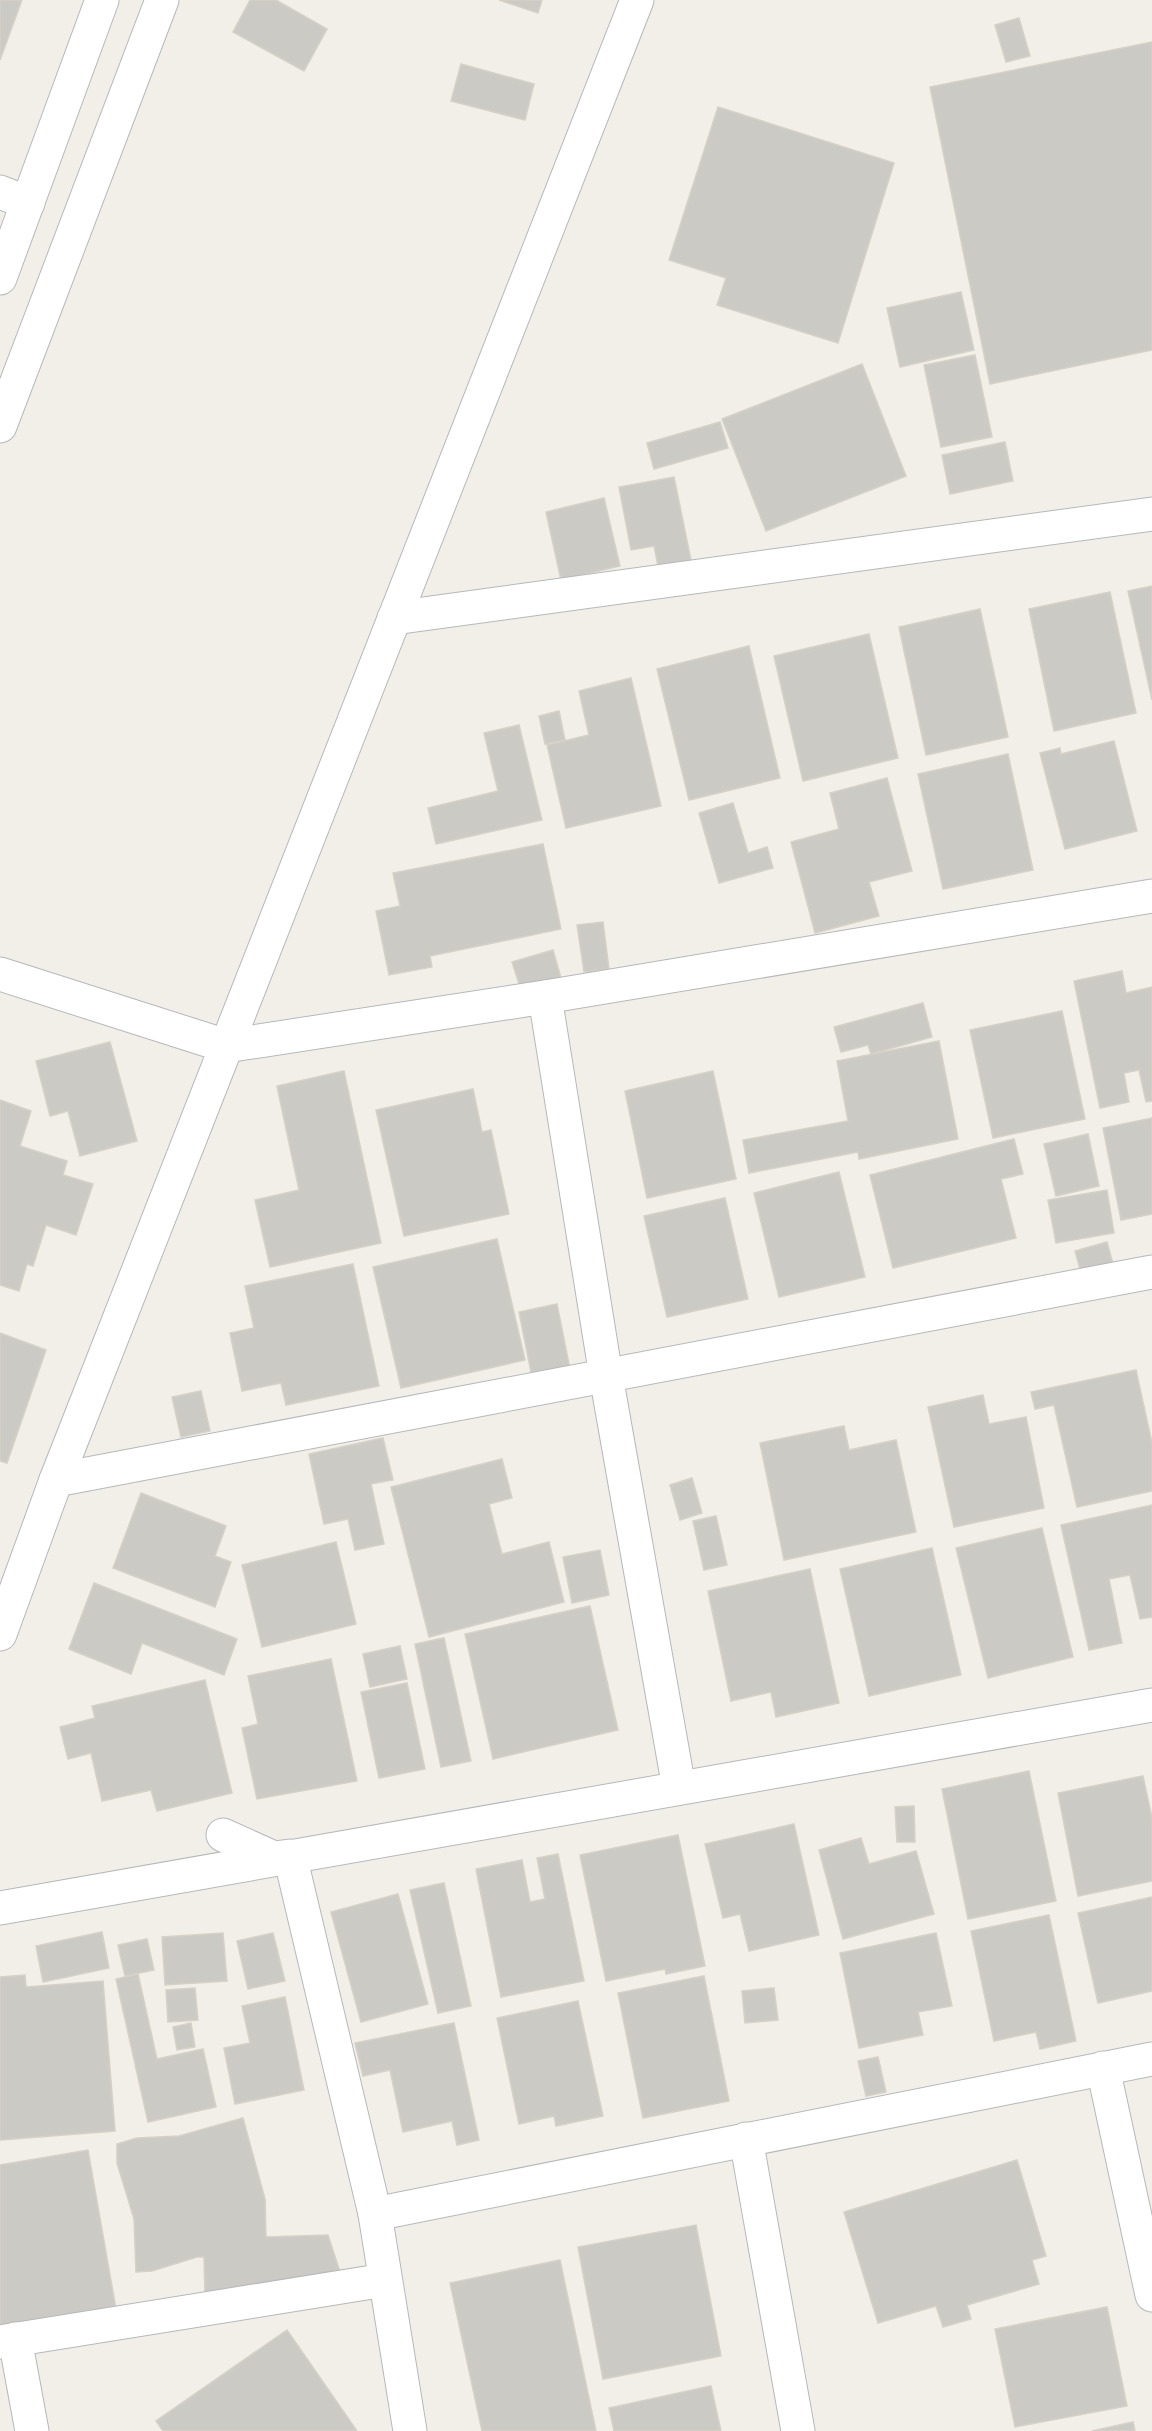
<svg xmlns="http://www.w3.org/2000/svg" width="1152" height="2431" font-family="'Work Sans',sans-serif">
  <rect width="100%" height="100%" fill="#f1efe8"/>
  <!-- building -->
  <g fill="#cccac5" stroke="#d6d1c6" stroke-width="1.5">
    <path d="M 0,0 L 22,0 L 0,60 Z"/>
    <path d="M 250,0 L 276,0 L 327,29 L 304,71 L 233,32 Z"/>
    <path d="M 499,0 L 542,0 L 538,13 Z"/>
    <path d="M 1019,18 L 1030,56 L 1006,62 L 995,25 Z"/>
    <path d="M 1152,42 L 1152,350 L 990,384 L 930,87 Z"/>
    <path d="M 461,64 L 534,84 L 525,120 L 451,101 Z"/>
    <path d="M 718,107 L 894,163 L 838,343 L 717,305 L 726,278 L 669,260 Z"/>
    <path d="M 961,292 L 974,350 L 900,367 L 887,308 Z"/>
    <path d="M 975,355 L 992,437 L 941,447 L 924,365 Z"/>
    <path d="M 862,364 L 906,476 L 766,531 L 722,419 Z"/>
    <path d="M 720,422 L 728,448 L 654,469 L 647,443 Z"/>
    <path d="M 1005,442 L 1013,481 L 950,494 L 942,455 Z"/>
    <path d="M 674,477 L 693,570 L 660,576 L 654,546 L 631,550 L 619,487 Z"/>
    <path d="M 604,498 L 620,566 L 561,580 L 546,512 Z"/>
    <path d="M 1152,586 L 1152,700 L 1128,591 Z"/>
    <path d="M 1110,592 L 1136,713 L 1054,731 L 1029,609 Z"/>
    <path d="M 980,609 L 1008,737 L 926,755 L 899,627 Z"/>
    <path d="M 869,634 L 898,758 L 803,781 L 774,656 Z"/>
    <path d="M 749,646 L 780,778 L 689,800 L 657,669 Z"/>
    <path d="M 631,678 L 661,806 L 566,828 L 547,745 L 589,735 L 579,691 Z"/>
    <path d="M 559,711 L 565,740 L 545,744 L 539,716 Z"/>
    <path d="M 519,725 L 542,820 L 436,844 L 428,808 L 498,791 L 484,733 Z"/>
    <path d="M 1114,741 L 1137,831 L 1065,849 L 1040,753 L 1060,748 L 1061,754 Z"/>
    <path d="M 1008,754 L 1033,870 L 943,889 L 918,774 Z"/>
    <path d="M 887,778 L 912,871 L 869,882 L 879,916 L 815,933 L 791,842 L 839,829 L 830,793 Z"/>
    <path d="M 733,803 L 748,853 L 767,847 L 773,868 L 719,883 L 699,813 Z"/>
    <path d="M 543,844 L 561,929 L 430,956 L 432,967 L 389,975 L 376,911 L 400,906 L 393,873 Z"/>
    <path d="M 603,922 L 609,969 L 584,972 L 577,925 Z"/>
    <path d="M 553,950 L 561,978 L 521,990 L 512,962 Z"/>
    <path d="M 1122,971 L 1126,993 L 1152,987 L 1152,1101 L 1146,1102 L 1139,1070 L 1124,1073 L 1129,1102 L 1100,1108 L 1074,981 Z"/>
    <path d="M 923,1003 L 932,1037 L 871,1054 L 868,1045 L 841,1052 L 834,1027 Z"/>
    <path d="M 1062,1011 L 1085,1119 L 993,1138 L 970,1030 Z"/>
    <path d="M 939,1041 L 958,1139 L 859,1159 L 858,1152 L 749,1173 L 743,1140 L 848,1121 L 837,1061 Z"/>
    <path d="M 110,1042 L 137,1141 L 80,1156 L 68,1111 L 50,1116 L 36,1061 Z"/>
    <path d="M 344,1071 L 381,1243 L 270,1267 L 255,1200 L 299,1190 L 277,1086 Z"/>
    <path d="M 713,1071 L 736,1179 L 647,1198 L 625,1091 Z"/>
    <path d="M 473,1089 L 482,1132 L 491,1130 L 509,1214 L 404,1236 L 376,1110 Z"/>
    <path d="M 0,1100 L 31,1111 L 20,1146 L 67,1161 L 63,1175 L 93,1184 L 76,1235 L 46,1225 L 33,1266 L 27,1264 L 19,1291 L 0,1285 Z"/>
    <path d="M 1152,1118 L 1152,1214 L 1121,1220 L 1103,1128 Z"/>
    <path d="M 1088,1134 L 1099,1186 L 1056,1196 L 1044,1144 Z"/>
    <path d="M 1014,1139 L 1023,1174 L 1001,1179 L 1016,1238 L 893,1268 L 870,1175 Z"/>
    <path d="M 839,1172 L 865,1277 L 779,1297 L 754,1193 Z"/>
    <path d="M 1107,1190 L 1114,1233 L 1056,1243 L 1048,1200 Z"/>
    <path d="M 725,1198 L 748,1299 L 667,1317 L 644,1216 Z"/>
    <path d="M 497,1239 L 525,1360 L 401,1388 L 373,1267 Z"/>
    <path d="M 1107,1242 L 1115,1271 L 1083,1280 L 1075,1251 Z"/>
    <path d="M 353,1264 L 379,1386 L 286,1405 L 281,1383 L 242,1391 L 230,1333 L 254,1328 L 245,1286 Z"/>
    <path d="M 557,1304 L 570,1369 L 532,1377 L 519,1312 Z"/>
    <path d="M 0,1333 L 46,1350 L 7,1463 L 0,1461 Z"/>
    <path d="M 1136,1370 L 1152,1443 L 1152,1491 L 1077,1507 L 1054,1405 L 1035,1409 L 1031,1392 Z"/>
    <path d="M 201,1391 L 210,1431 L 181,1437 L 172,1397 Z"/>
    <path d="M 983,1395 L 989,1424 L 1026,1417 L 1044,1508 L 954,1527 L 928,1407 Z"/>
    <path d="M 844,1426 L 849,1450 L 896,1440 L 916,1532 L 784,1560 L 760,1443 Z"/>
    <path d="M 383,1438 L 393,1480 L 371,1484 L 384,1544 L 355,1550 L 348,1519 L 324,1524 L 309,1454 Z"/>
    <path d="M 502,1459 L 512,1498 L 489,1504 L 502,1554 L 549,1542 L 564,1602 L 429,1637 L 391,1487 Z"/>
    <path d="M 692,1478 L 702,1513 L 680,1520 L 670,1485 Z"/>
    <path d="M 141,1493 L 226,1526 L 215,1556 L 231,1562 L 215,1607 L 113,1568 Z"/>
    <path d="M 1152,1505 L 1152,1617 L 1140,1619 L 1130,1575 L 1109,1579 L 1122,1643 L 1089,1650 L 1061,1525 Z"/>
    <path d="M 716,1516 L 727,1565 L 704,1570 L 693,1521 Z"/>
    <path d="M 1042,1528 L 1073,1657 L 988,1678 L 956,1548 Z"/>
    <path d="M 336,1542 L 356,1624 L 262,1647 L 242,1565 Z"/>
    <path d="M 932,1548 L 961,1675 L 869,1696 L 840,1569 Z"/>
    <path d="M 600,1550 L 609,1595 L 572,1603 L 563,1557 Z"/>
    <path d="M 810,1569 L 839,1703 L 776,1717 L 771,1692 L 731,1701 L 708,1591 Z"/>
    <path d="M 94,1583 L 237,1639 L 224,1675 L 142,1643 L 131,1674 L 69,1649 Z"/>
    <path d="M 590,1606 L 618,1730 L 493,1759 L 465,1634 Z"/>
    <path d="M 444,1638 L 471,1761 L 441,1767 L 415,1644 Z"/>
    <path d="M 400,1646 L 407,1679 L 370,1687 L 363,1654 Z"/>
    <path d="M 331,1659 L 357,1781 L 257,1799 L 242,1728 L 258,1724 L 248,1676 Z"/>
    <path d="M 205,1680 L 232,1793 L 157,1811 L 151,1790 L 102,1801 L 91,1753 L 68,1759 L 60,1727 L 95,1718 L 92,1706 Z"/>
    <path d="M 407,1683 L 425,1769 L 379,1778 L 361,1692 Z"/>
    <path d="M 1029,1771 L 1056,1901 L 968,1919 L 942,1789 Z"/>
    <path d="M 1143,1776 L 1152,1818 L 1152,1881 L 1078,1896 L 1058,1793 Z"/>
    <path d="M 914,1806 L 915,1842 L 897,1842 L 895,1807 Z"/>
    <path d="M 794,1824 L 819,1935 L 749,1951 L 740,1914 L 723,1918 L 705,1844 Z"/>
    <path d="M 678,1835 L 705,1966 L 666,1974 L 665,1969 L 606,1981 L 580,1855 Z"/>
    <path d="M 861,1838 L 869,1864 L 916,1851 L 934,1914 L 843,1939 L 819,1850 Z"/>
    <path d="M 558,1854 L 584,1981 L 501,1997 L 476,1869 L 522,1860 L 530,1902 L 545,1899 L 537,1858 Z"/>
    <path d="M 444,1883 L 471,2006 L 438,2013 L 410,1890 Z"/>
    <path d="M 398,1894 L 428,2004 L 361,2022 L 331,1912 Z"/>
    <path d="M 1152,1897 L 1152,1991 L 1098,2003 L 1078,1913 Z"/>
    <path d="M 1049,1915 L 1076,2041 L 1040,2049 L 1036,2032 L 994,2041 L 971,1931 Z"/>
    <path d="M 102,1932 L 109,1968 L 43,1982 L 36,1946 Z"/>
    <path d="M 223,1933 L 227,1981 L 165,1985 L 162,1937 Z"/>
    <path d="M 273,1933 L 285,1981 L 248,1989 L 237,1941 Z"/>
    <path d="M 936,1933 L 952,2006 L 918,2012 L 923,2035 L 859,2048 L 840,1953 Z"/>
    <path d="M 147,1939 L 154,1970 L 125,1976 L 118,1945 Z"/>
    <path d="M 138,1974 L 157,2059 L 203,2049 L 216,2107 L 148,2122 L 116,1979 Z"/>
    <path d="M 25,1975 L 26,1987 L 103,1981 L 115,2131 L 0,2140 L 0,1977 Z"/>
    <path d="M 704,1976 L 729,2101 L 643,2118 L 618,1993 Z"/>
    <path d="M 195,1988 L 198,2020 L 168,2022 L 166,1990 Z"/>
    <path d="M 774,1988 L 778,2020 L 745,2023 L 742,1991 Z"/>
    <path d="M 285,1997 L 304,2090 L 235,2104 L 224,2048 L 250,2043 L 242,2006 Z"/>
    <path d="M 578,2001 L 603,2116 L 556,2126 L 554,2116 L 519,2124 L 497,2018 Z"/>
    <path d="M 191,2023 L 195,2047 L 177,2050 L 173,2027 Z"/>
    <path d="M 454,2023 L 479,2140 L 457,2145 L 452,2121 L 403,2132 L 390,2070 L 363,2076 L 355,2043 Z"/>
    <path d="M 878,2057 L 886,2092 L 866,2096 L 858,2061 Z"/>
    <path d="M 243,2118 L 265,2199 L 266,2237 L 328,2235 L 340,2272 L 205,2297 L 204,2257 L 197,2257 L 152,2271 L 136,2272 L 134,2219 L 117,2163 L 117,2144 L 137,2138 L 179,2136 Z"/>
    <path d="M 88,2150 L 116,2309 L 0,2329 L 0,2165 Z"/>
    <path d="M 1017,2160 L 1046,2256 L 1032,2260 L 1039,2284 L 967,2305 L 971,2319 L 943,2327 L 936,2306 L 878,2323 L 844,2212 Z"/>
    <path d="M 696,2225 L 721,2356 L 603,2379 L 578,2247 Z"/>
    <path d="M 560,2260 L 596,2431 L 482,2431 L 450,2283 Z"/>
    <path d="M 1107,2307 L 1127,2406 L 1015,2427 L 995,2329 Z"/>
    <path d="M 287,2330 L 357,2431 L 163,2431 L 156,2421 Z"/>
    <path d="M 711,2386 L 721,2431 L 614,2431 L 609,2408 Z"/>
    <path d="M 1133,2422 L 1135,2431 L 1092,2431 Z"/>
  </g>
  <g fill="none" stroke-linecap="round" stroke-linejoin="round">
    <!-- minor casing -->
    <g stroke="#b5b8bc" stroke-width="35">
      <g id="minor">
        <path d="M 0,192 L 28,203"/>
        <path d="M 0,278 L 102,0"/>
        <path d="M 0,426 L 162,0"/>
        <path d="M 394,618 L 1152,514"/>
        <path d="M 0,974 L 226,1046 L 545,997 L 1152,896"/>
        <path d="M 545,997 L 606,1376 L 679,1788"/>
        <path d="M 56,1480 L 1152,1272"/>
        <path d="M 0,1634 L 56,1480 L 637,0"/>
        <path d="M 223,1835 L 274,1858 L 290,1856 L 375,2214 L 410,2431"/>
        <path d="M 0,1908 L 1152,1705"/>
        <path d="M 1103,2068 L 1152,2295"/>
        <path d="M 746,2139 L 798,2431"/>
        <path d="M 375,2214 L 1152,2059"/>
        <path d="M 15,2339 L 32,2431"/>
        <path d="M 0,2342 L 385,2280"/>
      </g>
    </g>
    <!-- minor -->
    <use href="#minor" stroke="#fff" stroke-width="33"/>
  </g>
</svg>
